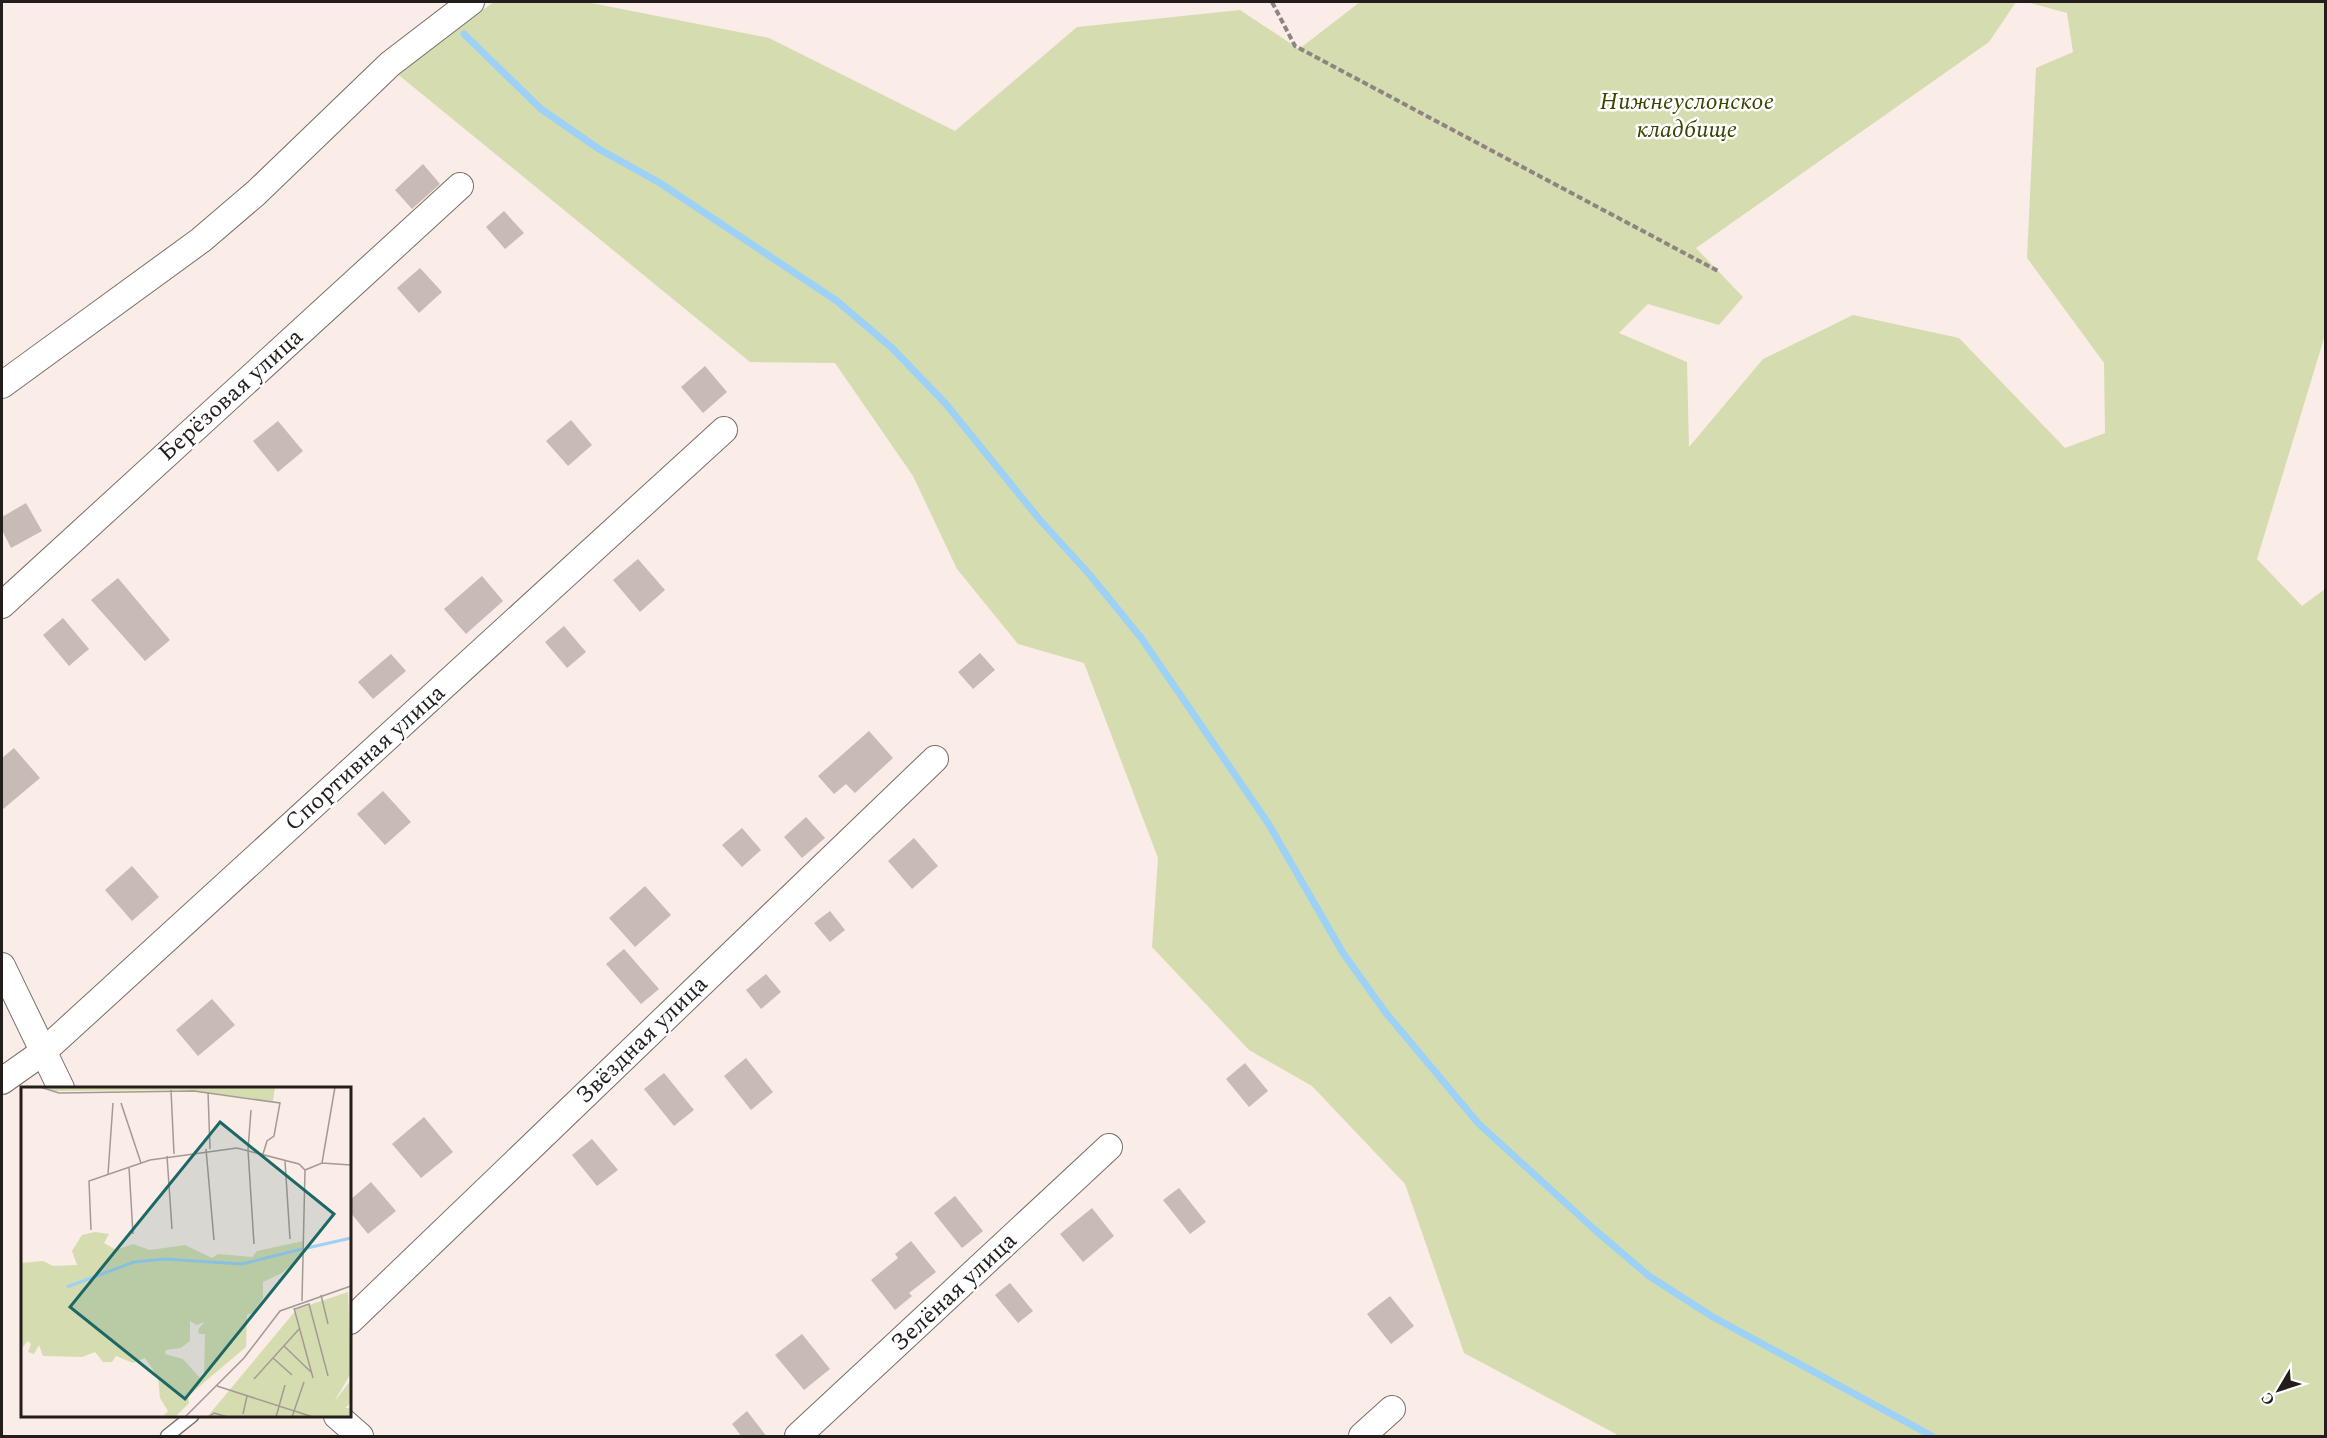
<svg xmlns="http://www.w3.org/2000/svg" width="2327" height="1438" font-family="Spectral,serif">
  <rect width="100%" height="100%" fill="#faece6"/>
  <!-- green -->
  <path fill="#d5ddb0" d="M 494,2 L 586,2 L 769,38 L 955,131 L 1077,27 L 1240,10 L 1299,49 L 1360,2 L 2016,2 L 1989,42 L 1696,248 L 1743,297 L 1719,325 L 1648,304 L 1619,333 L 1687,362 L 1689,447 L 1763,359 L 1853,315 L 1959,338 L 2065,448 L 2105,433 L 2104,363 L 2027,258 L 2036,68 L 2073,52 L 2067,13 L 2027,2 L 2325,2 L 2325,335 L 2257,559 L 2302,606 L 2325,589 L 2325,1436 L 1616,1436 L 1616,1434 L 1464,1353 L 1405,1184 L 1312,1086 L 1249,1050 L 1152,947 L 1158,858 L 1084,663 L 1018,644 L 957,569 L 913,476 L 835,363 L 750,362 L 395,72 Z"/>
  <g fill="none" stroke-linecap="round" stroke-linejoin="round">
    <!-- stream -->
    <path stroke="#9dd1f6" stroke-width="7" d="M 464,34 L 541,109 L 599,149 L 660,183 L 837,301 L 892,348 L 945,403 L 1040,520 L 1090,575 L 1142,639 L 1268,823 L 1343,953 L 1386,1013 L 1478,1123 L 1595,1230 L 1649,1276 L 1713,1317 L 1932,1436"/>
  </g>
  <!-- building -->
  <g fill="#c8bbb6">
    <path d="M 423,164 L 440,184 L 412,209 L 395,190 Z"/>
    <path d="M 504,211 L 524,233 L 505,249 L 486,227 Z"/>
    <path d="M 420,268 L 442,292 L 419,313 L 397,288 Z"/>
    <path d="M 705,366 L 727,392 L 703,413 L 681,387 Z"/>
    <path d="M 571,420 L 592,445 L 568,466 L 546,441 Z"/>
    <path d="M 278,421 L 303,451 L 278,472 L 253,441 Z"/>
    <path d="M 26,503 L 42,531 L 11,548 L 2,530 L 2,517 Z"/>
    <path d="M 638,559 L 665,590 L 640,612 L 613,580 Z"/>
    <path d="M 482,576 L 503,601 L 466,634 L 444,609 Z"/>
    <path d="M 118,578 L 170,640 L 145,661 L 91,600 Z"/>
    <path d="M 63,618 L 89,649 L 69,666 L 43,635 Z"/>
    <path d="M 564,626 L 586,652 L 567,668 L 545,642 Z"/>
    <path d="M 980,653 L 995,670 L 973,689 L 958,672 Z"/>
    <path d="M 391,654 L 406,671 L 373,699 L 358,682 Z"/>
    <path d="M 869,731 L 893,758 L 855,793 L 846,784 L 834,794 L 818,776 Z"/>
    <path d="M 14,748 L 40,778 L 2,810 L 2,758 Z"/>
    <path d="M 383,791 L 411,822 L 385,845 L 357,814 Z"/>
    <path d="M 806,817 L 825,838 L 802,858 L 784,837 Z"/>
    <path d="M 742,828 L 761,850 L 742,867 L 722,845 Z"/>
    <path d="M 914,838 L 938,866 L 912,889 L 888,861 Z"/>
    <path d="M 132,866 L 159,897 L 132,921 L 105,890 Z"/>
    <path d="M 645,886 L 671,915 L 635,947 L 609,918 Z"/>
    <path d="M 830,911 L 845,930 L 830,942 L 814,923 Z"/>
    <path d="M 624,949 L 659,989 L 641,1004 L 606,964 Z"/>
    <path d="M 766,974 L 781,992 L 761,1009 L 746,990 Z"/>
    <path d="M 212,999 L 235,1025 L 198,1056 L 176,1030 Z"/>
    <path d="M 746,1058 L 773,1092 L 751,1110 L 724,1076 Z"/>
    <path d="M 1245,1063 L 1268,1091 L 1249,1107 L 1226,1079 Z"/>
    <path d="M 664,1073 L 694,1110 L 674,1126 L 644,1089 Z"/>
    <path d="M 424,1117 L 453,1152 L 421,1178 L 392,1144 Z"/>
    <path d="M 592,1139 L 618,1170 L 597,1186 L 572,1155 Z"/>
    <path d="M 371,1182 L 396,1211 L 368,1234 L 350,1212 L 350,1200 Z"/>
    <path d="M 1179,1188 L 1206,1222 L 1190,1234 L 1163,1200 Z"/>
    <path d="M 955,1196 L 983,1231 L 962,1248 L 934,1213 Z"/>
    <path d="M 1092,1208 L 1114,1236 L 1083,1262 L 1060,1234 Z"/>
    <path d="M 911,1241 L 936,1272 L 909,1293 L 912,1296 L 895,1310 L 871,1280 L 898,1258 L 895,1254 Z"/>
    <path d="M 1010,1283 L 1033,1311 L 1018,1323 L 995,1295 Z"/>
    <path d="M 1390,1296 L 1414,1326 L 1391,1344 L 1367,1314 Z"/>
    <path d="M 802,1334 L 830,1369 L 804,1390 L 775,1355 Z"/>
    <path d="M 747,1411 L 767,1437 L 742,1437 L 732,1424 Z"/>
  </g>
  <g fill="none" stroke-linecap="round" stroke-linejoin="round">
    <!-- lane casing -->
    <g stroke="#7a6e68" stroke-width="15">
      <path id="lane" d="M 167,1436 L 192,1416"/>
    </g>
    <!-- street casing -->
    <g stroke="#7a6e68" stroke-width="28">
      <g id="street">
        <path d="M 2,385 L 201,240 L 256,193 L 390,64 L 471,2"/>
        <path d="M 2,605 L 460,186"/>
        <path d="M 2,966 L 61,1088"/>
        <path d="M 2,1081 L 43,1052 L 724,430"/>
        <path d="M 350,1321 L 935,759"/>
        <path d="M 337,1416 L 360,1436"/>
        <path d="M 798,1436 L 1109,1147"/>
        <path d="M 1362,1436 L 1392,1409"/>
      </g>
    </g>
    <!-- path -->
    <path stroke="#8e8480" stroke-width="4" stroke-dasharray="6 3" stroke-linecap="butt" d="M 1272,2 L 1295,46 L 1718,271"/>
    <!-- lane -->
    <use href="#lane" stroke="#fff" stroke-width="12"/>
    <!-- street -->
    <use href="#street" stroke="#fff" stroke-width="26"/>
  </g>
  <g text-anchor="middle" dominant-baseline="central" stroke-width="5" stroke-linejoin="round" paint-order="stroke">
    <!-- park labels -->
    <g font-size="24" font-style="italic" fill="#3d4300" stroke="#fff">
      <text x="1687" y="102">Нижнеуслонское<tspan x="1687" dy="28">кладбище</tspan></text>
    </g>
    <!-- street labels -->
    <g font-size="24" fill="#231e1c" stroke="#fff">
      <text transform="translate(231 395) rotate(-42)">Берёзовая улица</text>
      <text transform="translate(365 758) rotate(-42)">Спортивная улица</text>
      <text transform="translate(642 1040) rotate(-44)">Звёздная улица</text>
      <text transform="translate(954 1292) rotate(-43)">Зелёная улица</text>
    </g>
  </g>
  <!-- overview -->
  <g transform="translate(21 1087)">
    <rect width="330" height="330" fill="#faece6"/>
    <path d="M 18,0 L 254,0 L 252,14 L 160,3 L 34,4 ZM 74,145 L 88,147 L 83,156 L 95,163 L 112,157 L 129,163 L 164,158 L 191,171 L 197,167 L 231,170 L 236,164 L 282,154 L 281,169 L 261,186 L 242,195 L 242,211 L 233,225 L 226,228 L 225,260 L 167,309 L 168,316 L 154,330 L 141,330 L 147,324 L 139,311 L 137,290 L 124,271 L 112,276 L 95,269 L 91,275 L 82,275 L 74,265 L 61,270 L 22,269 L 18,258 L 13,267 L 7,265 L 10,257 L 7,254 L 0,262 L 0,176 L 22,174 L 32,179 L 56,178 L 51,164 L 61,148 ZM 169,234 L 176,238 L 183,235 L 177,243 L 178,247 L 184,247 L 183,288 L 179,291 L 162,272 L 144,267 L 145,263 L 160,261 L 169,254 ZM 327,205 L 330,286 L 313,315 L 330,293 L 330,316 L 324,321 L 330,321 L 330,330 L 186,330 L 276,222 Z" fill="#d5ddb0" fill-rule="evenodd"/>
    <path fill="none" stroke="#9dd1f6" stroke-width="3" d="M 286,161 L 330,151M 46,200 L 113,175 L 144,172 L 221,177 L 281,162"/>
    <path fill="none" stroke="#a49a95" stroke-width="1.5" d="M 19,0 L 38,6 L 173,4 L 259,16 L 253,49 L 246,54 L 242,67M 150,3 L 153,67M 187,5 L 189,62M 100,16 L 120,76M 230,23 L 227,63 L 233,157M 185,62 L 193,153M 146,69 L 151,142M 264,74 L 269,152M 301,76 L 314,0M 108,80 L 112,147M 87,87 L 92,16M 70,143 L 68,94 L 129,73 L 216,61 L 278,77 L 284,83 L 301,76 L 330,78M 300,208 L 307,237M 281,214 L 284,83M 273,221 L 292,291M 274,222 L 288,217 L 307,289M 263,259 L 291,286M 252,271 L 271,288M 233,292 L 279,241M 196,299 L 292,330M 222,327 L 226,309M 164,330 L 223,271 L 259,224 L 330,199M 188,330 L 193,326 L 207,330M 255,330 L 264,298M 271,330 L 283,295"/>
    <path fill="#1b6867" fill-opacity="0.15" stroke="#1b6867" stroke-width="3" d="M 199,35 L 313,127 L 164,312 L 49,220 Z"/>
    <rect width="330" height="330" fill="none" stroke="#231e1c" stroke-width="3"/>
  </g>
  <!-- border -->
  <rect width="2327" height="1438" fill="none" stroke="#231e1c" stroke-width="6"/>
  <!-- north arrow -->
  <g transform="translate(2279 1390) rotate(231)" stroke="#ffffff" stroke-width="4.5" paint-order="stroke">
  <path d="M0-4.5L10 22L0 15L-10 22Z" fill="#231e1c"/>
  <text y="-9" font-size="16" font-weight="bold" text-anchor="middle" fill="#231e1c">С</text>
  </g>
</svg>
